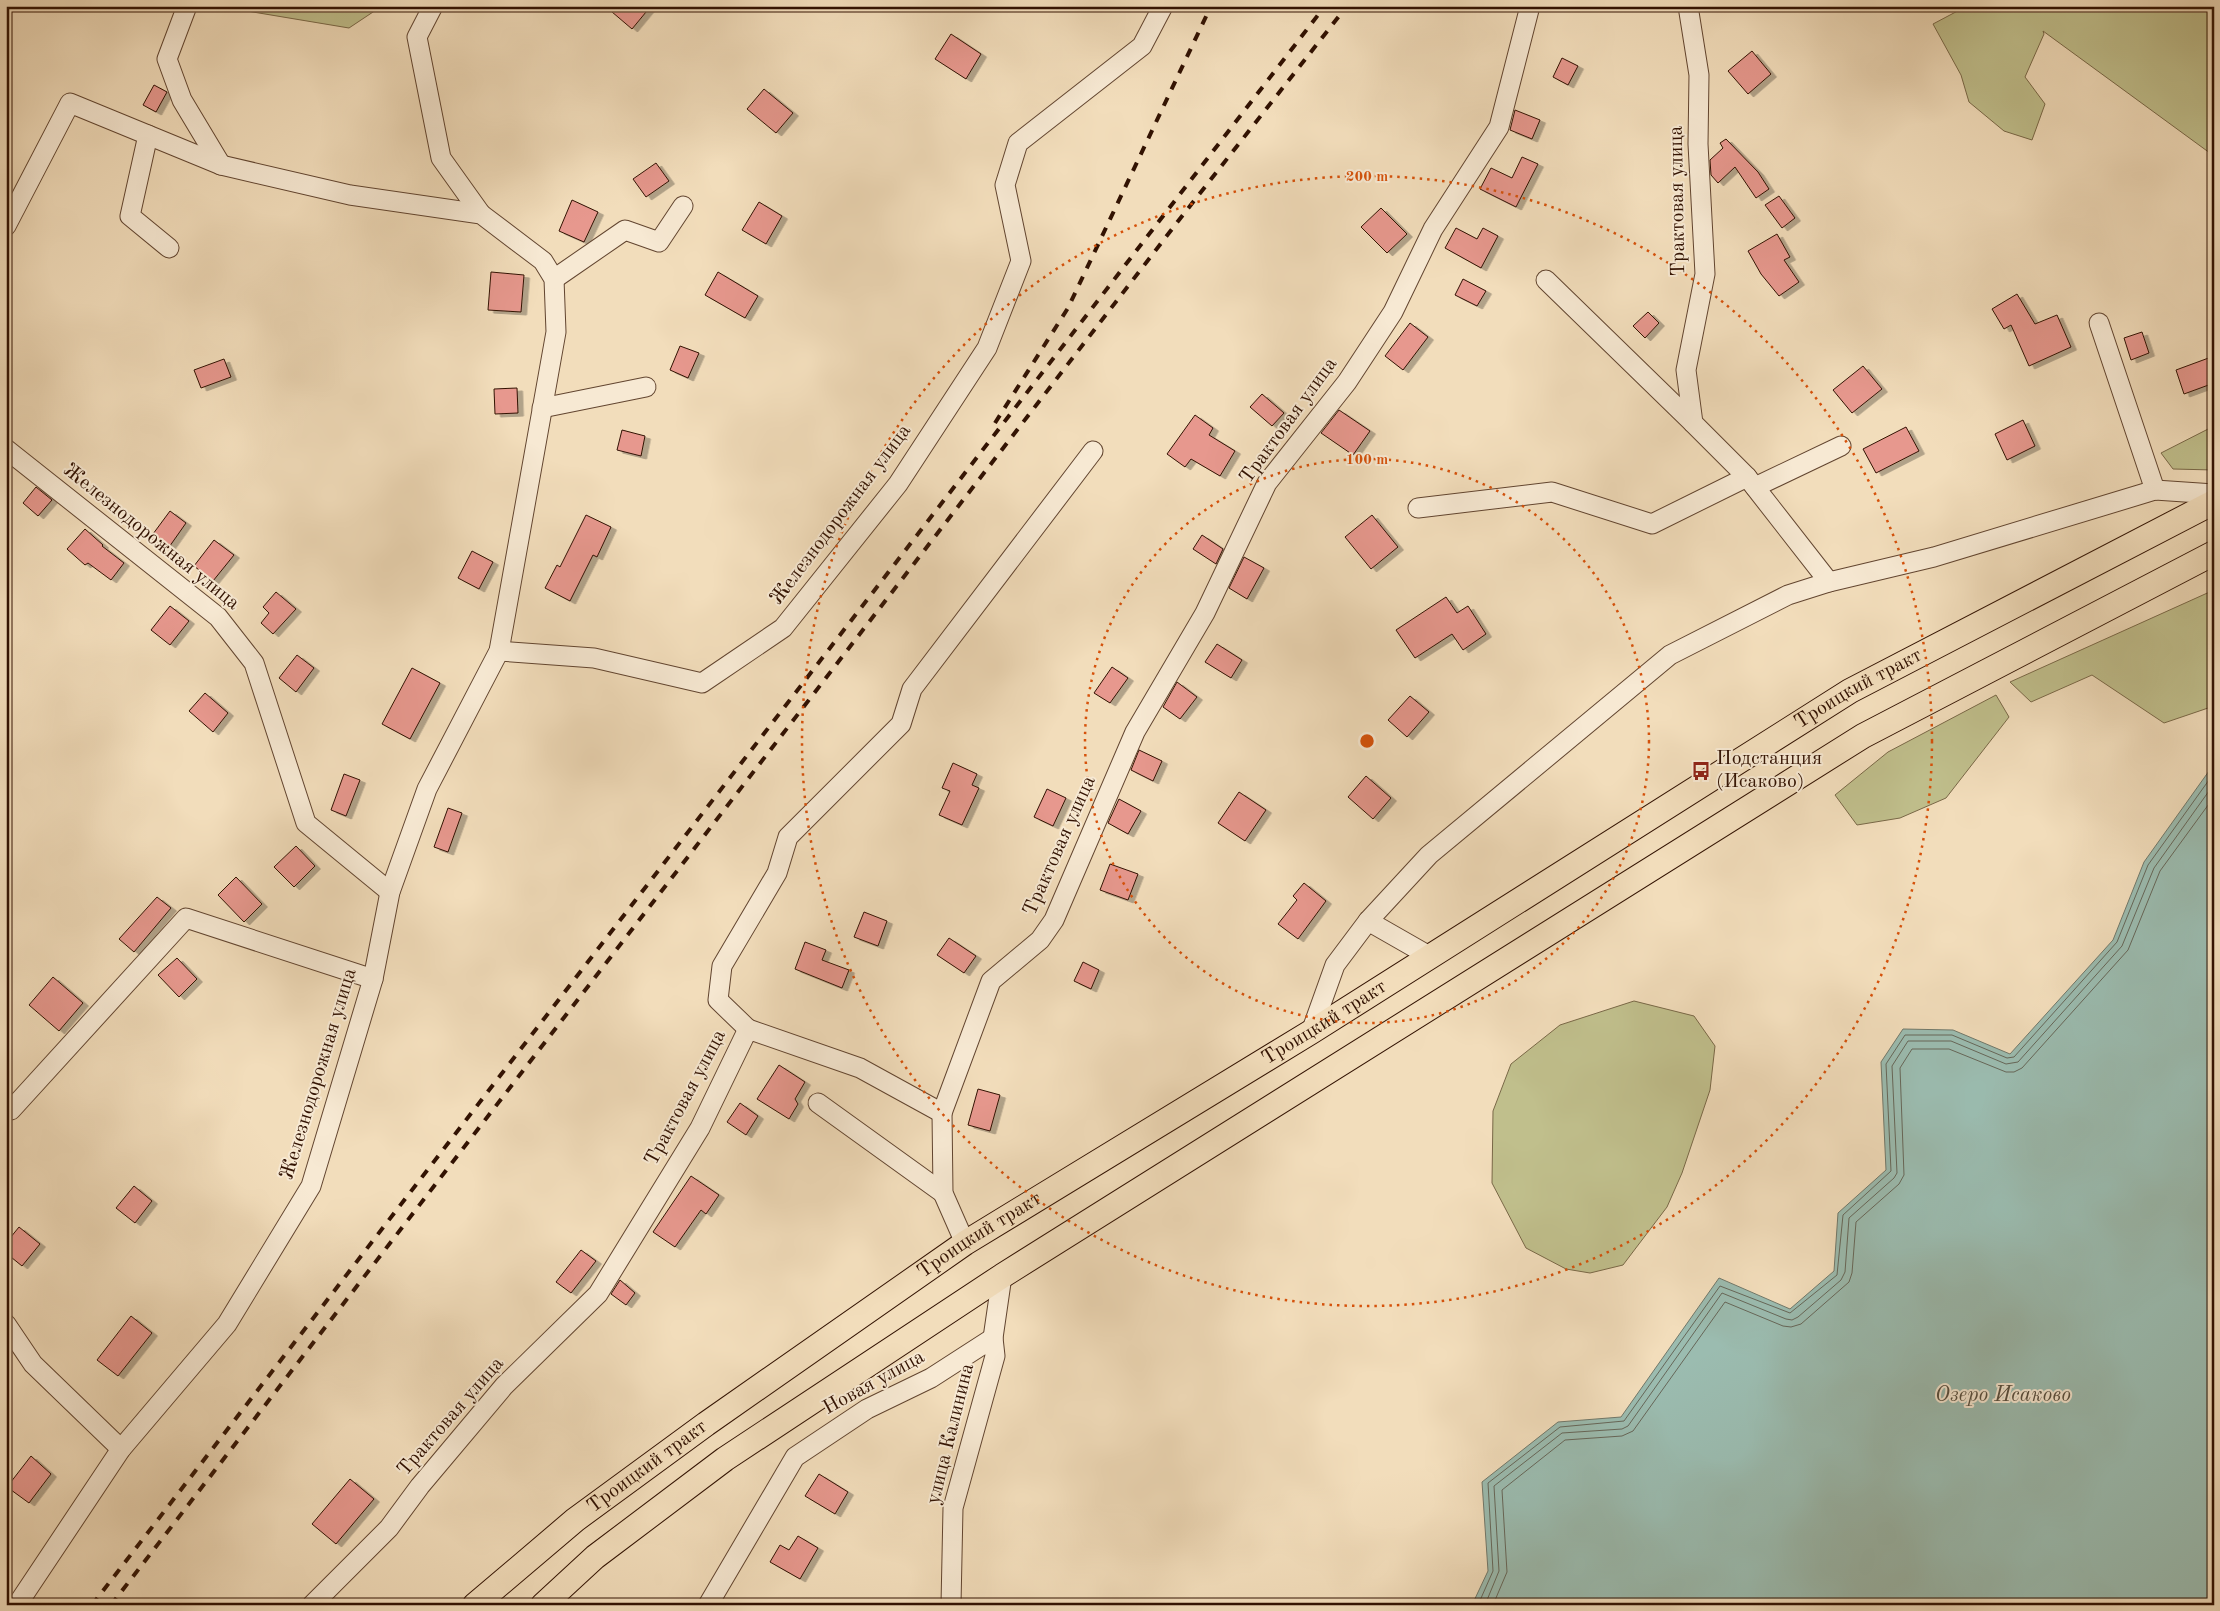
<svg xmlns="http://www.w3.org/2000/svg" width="2220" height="1611" font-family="'Old Standard TT',serif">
  <defs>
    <filter id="shadow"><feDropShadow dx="5.5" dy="3" stdDeviation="0" flood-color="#0004"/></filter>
  </defs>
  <rect width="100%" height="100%" fill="#f2ddbb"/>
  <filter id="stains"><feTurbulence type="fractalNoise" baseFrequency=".004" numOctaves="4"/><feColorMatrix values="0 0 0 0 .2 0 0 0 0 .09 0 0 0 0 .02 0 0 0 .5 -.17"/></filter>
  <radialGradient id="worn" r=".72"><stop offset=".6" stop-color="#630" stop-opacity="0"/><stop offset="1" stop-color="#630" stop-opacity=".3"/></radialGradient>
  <!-- green -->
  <g fill="#c0bf8c" stroke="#796847">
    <path d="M 217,6 L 382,6 L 349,28 Z"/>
    <path d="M 1967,6 L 2214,6 L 2214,156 L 2043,31 L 2044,34 L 2025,77 L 2045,104 L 2032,140 L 2004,131 L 1969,102 L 1961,75 L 1933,24 Z"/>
    <path d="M 2214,426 L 2214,470 L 2173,469 L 2161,453 Z"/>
    <path d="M 2214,590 L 2214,706 L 2164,723 L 2092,675 L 2031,702 L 2010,682 Z"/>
    <path d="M 1996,695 L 2009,717 L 1946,798 L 1900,818 L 1857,825 L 1835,795 L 1888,752 Z"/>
    <path d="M 1634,1001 L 1694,1016 L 1715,1046 L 1710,1090 L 1682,1173 L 1667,1207 L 1623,1265 L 1590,1273 L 1566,1269 L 1526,1248 L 1492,1183 L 1493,1111 L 1511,1064 L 1560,1025 Z"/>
  </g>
  <!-- water -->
  <path fill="#9bbcb0" stroke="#71786a" d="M 2214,764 L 2214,1605 L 1472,1605 L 1488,1571 L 1482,1482 L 1558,1422 L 1621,1417 L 1719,1278 L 1790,1309 L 1834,1271 L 1838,1213 L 1886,1170 L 1881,1062 L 1903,1029 L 1953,1030 L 2010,1054 L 2113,940 L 2144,862 Z"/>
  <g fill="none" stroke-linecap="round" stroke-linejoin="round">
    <!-- shore -->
    <g stroke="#666759" stroke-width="1">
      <path d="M 1478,1605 L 1493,1571 L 1488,1483 L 1560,1427 L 1624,1421 L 1720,1286 L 1790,1313 L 1837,1275 L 1843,1215 L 1891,1171 L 1886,1064 L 1905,1035 L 1952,1035 L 2007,1058 L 2014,1057 L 2117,942 L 2148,865 L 2214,773"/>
      <path d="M 1485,1605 L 1499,1571 L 1494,1486 L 1562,1433 L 1622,1429 L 1628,1426 L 1722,1293 L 1786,1319 L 1792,1320 L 1798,1317 L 1841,1280 L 1845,1272 L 1849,1218 L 1894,1178 L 1897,1173 L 1892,1066 L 1908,1041 L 1951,1041 L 2006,1064 L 2018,1062 L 2122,946 L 2154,868 L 2214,784"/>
      <path d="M 1493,1605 L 1507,1572 L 1502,1490 L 1565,1440 L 1622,1436 L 1633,1431 L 1725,1302 L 1783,1326 L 1791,1327 L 1801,1324 L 1849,1282 L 1852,1273 L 1856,1222 L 1899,1184 L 1904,1175 L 1900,1068 L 1912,1049 L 1949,1049 L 2006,1072 L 2014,1072 L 2022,1068 L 2128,950 L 2160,871 L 2214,797"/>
    </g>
  </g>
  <!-- building -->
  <g fill="#e7988e" stroke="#321202" filter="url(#shadow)">
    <path d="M 605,6 L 651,6 L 632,29 Z"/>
    <path d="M 951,34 L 981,54 L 966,79 L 935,59 Z"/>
    <path d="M 1752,51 L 1771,74 L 1748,94 L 1728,71 Z"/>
    <path d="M 1562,58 L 1578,66 L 1568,85 L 1553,77 Z"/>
    <path d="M 154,85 L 167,92 L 156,112 L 143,105 Z"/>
    <path d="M 764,89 L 793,113 L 776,133 L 747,109 Z"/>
    <path d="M 1515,110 L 1540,120 L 1532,139 L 1510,130 Z"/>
    <path d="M 1726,139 L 1758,172 L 1769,189 L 1756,198 L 1735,167 L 1718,183 L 1711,175 L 1710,160 L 1723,148 L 1720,143 Z"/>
    <path d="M 1522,157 L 1538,164 L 1516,207 L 1480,189 L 1491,168 L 1512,178 Z"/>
    <path d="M 656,163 L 669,181 L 646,197 L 633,179 Z"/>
    <path d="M 1779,196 L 1795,218 L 1782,228 L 1765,205 Z"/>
    <path d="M 572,200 L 598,212 L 584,242 L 559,231 Z"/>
    <path d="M 759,202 L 782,216 L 766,244 L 742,230 Z"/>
    <path d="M 1381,208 L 1407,234 L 1387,253 L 1361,227 Z"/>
    <path d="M 1456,228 L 1477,239 L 1483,228 L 1498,236 L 1481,268 L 1445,248 Z"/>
    <path d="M 1777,234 L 1790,257 L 1784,260 L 1799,282 L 1779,296 L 1761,274 L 1748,251 Z"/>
    <path d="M 491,272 L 524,275 L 521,312 L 488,310 Z"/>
    <path d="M 718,272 L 758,296 L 745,318 L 705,295 Z"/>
    <path d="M 1463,279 L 1486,291 L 1477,306 L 1455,295 Z"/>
    <path d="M 2017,294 L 2035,324 L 2057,315 L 2071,347 L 2029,366 L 2011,325 L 2004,329 L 1992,309 Z"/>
    <path d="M 1648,312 L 1659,323 L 1645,338 L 1633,326 Z"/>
    <path d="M 1410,323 L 1428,337 L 1403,370 L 1385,356 Z"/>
    <path d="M 2142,332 L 2149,353 L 2131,360 L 2124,338 Z"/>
    <path d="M 680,346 L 699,353 L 688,378 L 670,370 Z"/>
    <path d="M 2214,356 L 2214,383 L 2184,394 L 2176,370 Z"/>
    <path d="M 224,359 L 231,377 L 201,388 L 194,370 Z"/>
    <path d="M 1863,366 L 1882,389 L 1852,413 L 1833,390 Z"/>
    <path d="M 517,388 L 518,413 L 495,414 L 494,389 Z"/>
    <path d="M 1262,394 L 1284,413 L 1272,426 L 1250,407 Z"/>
    <path d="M 1339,410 L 1370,431 L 1353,455 L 1321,433 Z"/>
    <path d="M 1195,415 L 1213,428 L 1209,435 L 1235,451 L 1220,476 L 1191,459 L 1185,467 L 1167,454 Z"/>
    <path d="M 2023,420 L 2035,446 L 2007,460 L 1995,434 Z"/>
    <path d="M 1906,427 L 1919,451 L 1876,473 L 1863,449 Z"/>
    <path d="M 622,430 L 645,436 L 641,456 L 617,450 Z"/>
    <path d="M 36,487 L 52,500 L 38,516 L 23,503 Z"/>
    <path d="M 170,511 L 186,523 L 167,550 L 150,538 Z"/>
    <path d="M 586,515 L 611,527 L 597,557 L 593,555 L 570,601 L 545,588 L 557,565 L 560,567 Z"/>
    <path d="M 1372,515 L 1398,547 L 1371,569 L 1345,537 Z"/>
    <path d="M 85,529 L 103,545 L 102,546 L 124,563 L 111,580 L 88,563 L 85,565 L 67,549 Z"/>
    <path d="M 1202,535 L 1223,549 L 1216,564 L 1193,549 Z"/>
    <path d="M 214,540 L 234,555 L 213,581 L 194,566 Z"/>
    <path d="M 472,551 L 493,562 L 479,589 L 458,578 Z"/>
    <path d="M 1244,557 L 1264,568 L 1247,599 L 1229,588 Z"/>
    <path d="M 276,592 L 296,609 L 273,634 L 261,623 L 269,613 L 263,607 Z"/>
    <path d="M 1446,597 L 1457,613 L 1468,606 L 1486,634 L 1463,650 L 1452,634 L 1415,658 L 1396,630 Z"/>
    <path d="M 170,606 L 189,621 L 170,645 L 151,630 Z"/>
    <path d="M 1217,644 L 1242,660 L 1231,678 L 1205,662 Z"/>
    <path d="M 297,655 L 314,668 L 296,692 L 279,678 Z"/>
    <path d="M 1112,667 L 1128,678 L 1110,703 L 1094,693 Z"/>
    <path d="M 412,668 L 440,683 L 410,739 L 382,724 Z"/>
    <path d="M 1177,682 L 1197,697 L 1180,719 L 1163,707 Z"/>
    <path d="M 205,693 L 228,713 L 213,732 L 189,711 Z"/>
    <path d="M 1410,696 L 1429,712 L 1407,737 L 1388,720 Z"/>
    <path d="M 1139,750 L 1162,761 L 1153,781 L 1131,770 Z"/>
    <path d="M 953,763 L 977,774 L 972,785 L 979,788 L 962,825 L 939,815 L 950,791 L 942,788 Z"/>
    <path d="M 344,774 L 360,780 L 346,816 L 331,810 Z"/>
    <path d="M 1366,776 L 1391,798 L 1373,819 L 1348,797 Z"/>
    <path d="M 1047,789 L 1066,798 L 1053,826 L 1034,817 Z"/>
    <path d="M 1239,792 L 1266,810 L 1245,841 L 1218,823 Z"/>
    <path d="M 1119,799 L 1141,811 L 1128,834 L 1108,823 Z"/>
    <path d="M 448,808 L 462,813 L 448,852 L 434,847 Z"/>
    <path d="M 296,846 L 315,866 L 294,887 L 274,867 Z"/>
    <path d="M 1110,864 L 1138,874 L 1128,900 L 1100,890 Z"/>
    <path d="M 236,877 L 262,904 L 244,922 L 218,895 Z"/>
    <path d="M 1304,883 L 1326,901 L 1298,939 L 1278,924 L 1297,900 L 1293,896 Z"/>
    <path d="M 157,897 L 171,908 L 134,952 L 119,939 Z"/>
    <path d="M 864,912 L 887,921 L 878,946 L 854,937 Z"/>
    <path d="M 949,938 L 976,956 L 964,973 L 937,955 Z"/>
    <path d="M 805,942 L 826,950 L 822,960 L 849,970 L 842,988 L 795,969 Z"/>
    <path d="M 177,958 L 197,979 L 179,997 L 158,975 Z"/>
    <path d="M 1083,962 L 1099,970 L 1091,989 L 1074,981 Z"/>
    <path d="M 53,977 L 83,1003 L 59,1031 L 29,1005 Z"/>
    <path d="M 779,1065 L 805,1082 L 795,1099 L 798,1104 L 789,1119 L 757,1099 Z"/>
    <path d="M 978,1089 L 1000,1095 L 990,1131 L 968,1125 Z"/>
    <path d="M 740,1103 L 758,1116 L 746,1135 L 727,1122 Z"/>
    <path d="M 691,1176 L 719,1195 L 706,1214 L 701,1210 L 675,1247 L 653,1232 Z"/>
    <path d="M 134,1186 L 152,1201 L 135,1223 L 116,1208 Z"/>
    <path d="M 19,1227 L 40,1244 L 22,1266 L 6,1253 L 6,1243 Z"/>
    <path d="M 581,1250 L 596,1261 L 571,1293 L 556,1282 Z"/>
    <path d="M 620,1280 L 635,1293 L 626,1305 L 611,1294 Z"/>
    <path d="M 131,1316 L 152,1333 L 118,1376 L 97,1360 Z"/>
    <path d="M 31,1456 L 51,1474 L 29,1503 L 7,1487 Z"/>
    <path d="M 819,1474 L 848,1492 L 835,1514 L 805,1496 Z"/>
    <path d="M 350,1479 L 374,1499 L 336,1544 L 312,1524 Z"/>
    <path d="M 798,1536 L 818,1548 L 800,1579 L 770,1562 L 780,1545 L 789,1550 Z"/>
  </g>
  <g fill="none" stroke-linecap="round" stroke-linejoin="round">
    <!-- minor casing -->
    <g stroke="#624530" stroke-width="21">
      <g id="minor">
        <path d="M 187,6 L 167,59 L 182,100 L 221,165"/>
        <path d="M 433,6 L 417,37 L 441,158 L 481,214"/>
        <path d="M 1688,6 L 1699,75 L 1698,144 L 1705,274 L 1686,370 L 1693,423 L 1747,477 L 1829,582"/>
        <path d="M 148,135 L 130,216 L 169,248"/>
        <path d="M 6,226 L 70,103 L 221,165 L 350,195 L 481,214 L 543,261 L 554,279 L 556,332 L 499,651 L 427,789 L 390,892 L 373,979 L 311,1186 L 227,1324 L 121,1449 L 17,1605"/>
        <path d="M 554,279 L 625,230 L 659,242 L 683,206"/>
        <path d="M 1546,280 L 1693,423"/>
        <path d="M 2099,323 L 2155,490"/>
        <path d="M 542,408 L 646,387"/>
        <path d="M 6,449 L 218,617 L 254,663 L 306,823 L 390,892"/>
        <path d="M 1755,487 L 1841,446"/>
        <path d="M 1418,508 L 1552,492 L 1652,524 L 1747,477"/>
        <path d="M 499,651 L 594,658 L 702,683 L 783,628 L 898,484 L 987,348 L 1021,261 L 1005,185 L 1018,143 L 1142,46 L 1163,6"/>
        <path d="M 1368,921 L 1431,957"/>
        <path d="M 748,1029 L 718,1000 L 722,966 L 777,873 L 788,837 L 901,724 L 912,689 L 1093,451"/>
        <path d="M 1311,1032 L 1335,965 L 1368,921 L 1429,855 L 1670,655 L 1788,595 L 1829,582 L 1934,557 L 2155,490 L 2214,494"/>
        <path d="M 818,1103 L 943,1193"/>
        <path d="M 6,1111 L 11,1110 L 186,918 L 373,979"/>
        <path d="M 942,1113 L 943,1193 L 965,1243"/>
        <path d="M 6,1324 L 33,1364 L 121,1449"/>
        <path d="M 312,1605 L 389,1528 L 420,1486 L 504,1386 L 598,1294 L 700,1128 L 748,1029 L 860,1068 L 942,1113 L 991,981 L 1040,940 L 1054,920 L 1135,732 L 1205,613 L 1267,483 L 1347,382 L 1393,312 L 1433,229 L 1499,127 L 1530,6"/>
        <path d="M 708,1605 L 795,1457 L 867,1409 L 931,1378 L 993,1338"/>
        <path d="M 951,1605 L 953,1508 L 995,1356 L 993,1338 L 1002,1276"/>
      </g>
    </g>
    <!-- major casing -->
    <g stroke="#321202" stroke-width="26">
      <g id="major">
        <path id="s1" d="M 475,1605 L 575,1520 L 706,1424 L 965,1243 L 1311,1032 L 1850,691 L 2214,502"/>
        <path d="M 543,1605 L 595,1557 L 725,1459 L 1002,1276 L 1863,736 L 2214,553"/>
      </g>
    </g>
    <!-- minor -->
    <use href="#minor" stroke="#f7e9d3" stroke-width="19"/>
    <!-- major -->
    <use href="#major" stroke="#f2ddbb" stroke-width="24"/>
    <!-- rail -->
    <g stroke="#321202" stroke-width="4" stroke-dasharray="9 9" stroke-linecap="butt">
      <path d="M 995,423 L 1068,308 L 1211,6"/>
      <path d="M 92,1605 L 1325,6"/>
      <path d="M 111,1605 L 1179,220 L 1347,6"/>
    </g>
  </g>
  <!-- distance rings -->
  <g fill="none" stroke="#d6520b" stroke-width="2.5" stroke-dasharray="2.5 5">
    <circle cx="1367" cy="741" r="282"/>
    <circle cx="1367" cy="741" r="565"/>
  </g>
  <!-- icons -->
  <defs>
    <g id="bus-bare" transform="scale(1.5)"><path d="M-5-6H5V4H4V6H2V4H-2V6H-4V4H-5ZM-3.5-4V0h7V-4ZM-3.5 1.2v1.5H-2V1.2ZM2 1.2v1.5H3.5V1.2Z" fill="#8f2418" stroke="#f7e9d3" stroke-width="2.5" paint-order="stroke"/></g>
  </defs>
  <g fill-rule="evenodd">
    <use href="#bus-bare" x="1701" y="771"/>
  </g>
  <g text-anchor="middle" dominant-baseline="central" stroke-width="4" stroke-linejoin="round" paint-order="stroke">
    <!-- street labels -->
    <g font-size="20" fill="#321202" stroke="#f7e9d3">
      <text transform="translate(1678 201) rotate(-91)">Трактовая улица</text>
      <text transform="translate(1289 421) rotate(-54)">Трактовая улица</text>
      <text transform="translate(841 515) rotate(-53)">Железнодорожная улица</text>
      <text transform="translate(151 537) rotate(39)">Железнодорожная улица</text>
      <text stroke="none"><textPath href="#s1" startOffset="1661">Троицкий тракт</textPath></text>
      <text transform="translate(1060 846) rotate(-66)">Трактовая улица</text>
      <text stroke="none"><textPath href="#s1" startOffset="1031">Троицкий тракт</textPath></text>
      <text transform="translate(319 1074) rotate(-73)">Железнодорожная улица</text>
      <text transform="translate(686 1098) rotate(-62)">Трактовая улица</text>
      <text stroke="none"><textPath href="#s1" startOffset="626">Троицкий тракт</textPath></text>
      <text transform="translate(874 1383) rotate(-29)">Новая улица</text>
      <text transform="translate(451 1417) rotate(-49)">Трактовая улица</text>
      <text transform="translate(951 1434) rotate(-76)">улица Калинина</text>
      <text stroke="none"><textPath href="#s1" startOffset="221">Троицкий тракт</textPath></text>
    </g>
    <!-- poi labels -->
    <g font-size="20" fill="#321202" stroke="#f7e9d3" text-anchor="start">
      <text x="1716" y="759">Подстанция<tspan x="1716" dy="23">(Исаково)</tspan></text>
    </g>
    <!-- water labels -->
    <g font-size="21" font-style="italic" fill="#574e3f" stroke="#f7e9d3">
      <text x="2003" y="1395">Озеро Исаково</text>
    </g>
  </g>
  <circle cx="1367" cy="741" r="8" fill="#d6520b" stroke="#f7e9d3" stroke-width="2.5"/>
  <g font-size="15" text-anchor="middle" font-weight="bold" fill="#d6520b" stroke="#f7e9d3" stroke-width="4" stroke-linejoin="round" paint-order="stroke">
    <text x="1367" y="181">200 m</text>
    <text x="1367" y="464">100 m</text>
  </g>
  <!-- margin -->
  <rect width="2220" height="1611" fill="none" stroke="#f2ddbb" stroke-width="25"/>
  <rect x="8" y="8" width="2205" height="1596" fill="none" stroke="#321202" stroke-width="2.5"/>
  <rect x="12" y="12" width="2195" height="1586" fill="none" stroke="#321202"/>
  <rect width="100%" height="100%" filter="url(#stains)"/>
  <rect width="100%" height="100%" fill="url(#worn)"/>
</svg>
